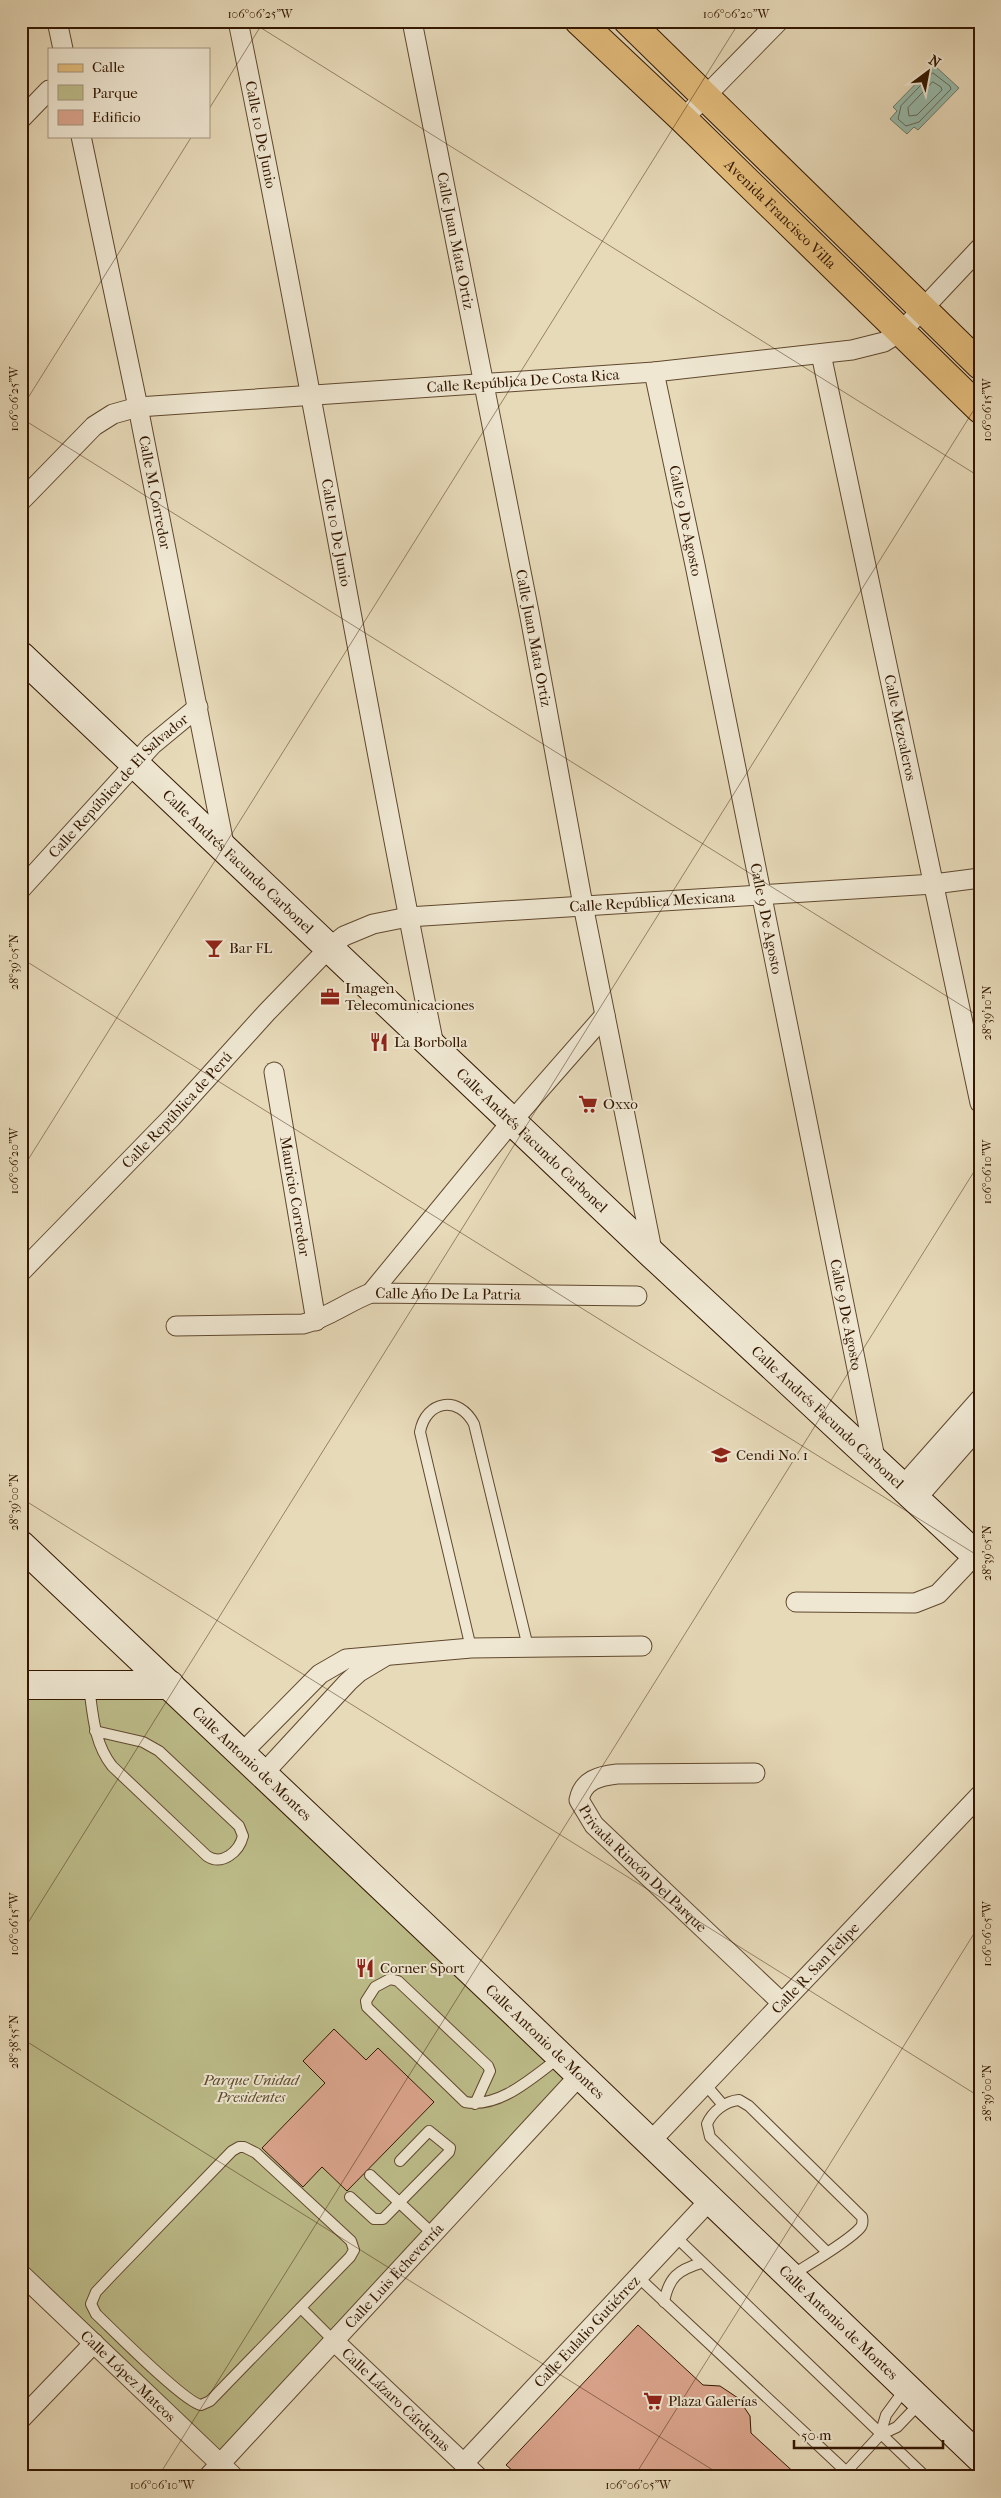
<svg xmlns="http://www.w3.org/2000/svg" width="1001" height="2498" font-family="'IM FELL French Canon',serif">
  <rect width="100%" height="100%" fill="#e7dab9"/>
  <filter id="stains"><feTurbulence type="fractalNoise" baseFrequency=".004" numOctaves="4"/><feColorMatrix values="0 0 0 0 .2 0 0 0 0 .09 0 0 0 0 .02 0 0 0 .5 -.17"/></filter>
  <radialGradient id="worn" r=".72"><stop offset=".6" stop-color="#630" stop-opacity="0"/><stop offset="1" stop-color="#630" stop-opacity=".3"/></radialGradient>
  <!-- green -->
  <path fill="#bdbd8a" stroke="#786a45" d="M 21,1686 L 162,1687 L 574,2077 L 215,2468 L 21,2283 Z"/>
  <!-- water -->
  <path fill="#97bbac" stroke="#6f7967" d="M 934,65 L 959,88 L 918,130 L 914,127 L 907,134 L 890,119 L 897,111 L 893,107 Z"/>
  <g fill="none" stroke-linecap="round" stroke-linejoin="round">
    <!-- shore -->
    <g stroke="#656956" stroke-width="1">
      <path d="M 933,73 L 950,86 L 951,89 L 919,122 L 906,126 L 898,119 L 901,106 Z"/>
      <path d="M 933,82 L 941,87 L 942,90 L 917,115 L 909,116 L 908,108 Z"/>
    </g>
  </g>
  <!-- building -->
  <g fill="#daa48c" stroke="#331700">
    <path d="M 334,2029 L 366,2060 L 378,2048 L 434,2102 L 347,2191 L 322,2167 L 303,2187 L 262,2148 L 325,2083 L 303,2061 Z"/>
    <path d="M 638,2325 L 703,2385 L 720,2386 L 738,2398 L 750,2416 L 751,2433 L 799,2477 L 520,2477 L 506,2465 Z"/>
  </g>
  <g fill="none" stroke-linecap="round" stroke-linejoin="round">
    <!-- lane casing -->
    <g stroke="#60482e" stroke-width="12">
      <g id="lane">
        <path d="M 471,1648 L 420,1432 C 426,1400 459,1395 474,1424 L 528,1647"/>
        <path d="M 89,1687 C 93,1715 94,1743 112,1766 L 207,1856 C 222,1866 239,1852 243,1836 L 239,1826 L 159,1751 L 143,1742 L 95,1731"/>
        <path d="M 705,2084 L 723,2105"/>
        <path d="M 475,2104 L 490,2071 L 488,2066 L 398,1981 L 390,1979 L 375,1987 L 366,2001 L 367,2007 L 465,2102 C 500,2109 534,2076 560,2057"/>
        <path d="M 239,2147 L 244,2147 L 256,2153 L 351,2241 L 354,2250 L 350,2257 L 210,2401 L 201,2405 C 184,2402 113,2330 96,2314 L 91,2304 L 96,2292 L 113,2274 L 232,2151 Z"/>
        <path d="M 370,2175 L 434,2235"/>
        <path d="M 350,2197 L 374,2219 L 383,2219 L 449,2152 L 450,2148 L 429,2131 L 400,2161"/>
        <path d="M 676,2237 L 926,2477"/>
        <path d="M 792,2275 C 809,2264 848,2242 860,2228 C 863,2225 863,2222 862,2217 L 749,2106 L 739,2100 C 725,2101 712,2112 707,2124 L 710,2137 L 827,2252"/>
        <path d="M 638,2277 L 852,2477"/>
        <path d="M 664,2302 C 669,2277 678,2270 701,2263"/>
        <path d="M 301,2308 L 335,2342"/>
        <path d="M 880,2435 L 886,2415 L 905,2389"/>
        <path d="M 847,2471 L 880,2435 L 897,2427 L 920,2403"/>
      </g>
    </g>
    <!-- street casing -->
    <g stroke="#60482e" stroke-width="21">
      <g id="street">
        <path d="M 57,21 L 63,49"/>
        <path id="s1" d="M 238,21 C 308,362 365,705 434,1045"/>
        <path id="s2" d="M 412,21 L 530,617 L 583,905 L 653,1255"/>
        <path d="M 21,119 L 49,90"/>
        <path d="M 683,119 L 779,21"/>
        <path id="s3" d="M 81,136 L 138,407 L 225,849"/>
        <path id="s4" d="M 821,354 L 980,1103"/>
        <path id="s5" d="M 654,372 L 695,565 L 876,1463"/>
        <path id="s6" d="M 21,501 L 94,426 L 113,414 L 138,407 L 654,372 L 852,350 L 884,342 L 902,331 L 980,248"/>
        <path id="s7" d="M 21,889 L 152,745 L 198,707"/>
        <path id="s8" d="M 274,1072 L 316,1321"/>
        <path id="s9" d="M 21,1272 L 172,1117 L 267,1012 L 330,947 L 344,936 L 373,924 L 408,917 L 934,884 L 980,878"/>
        <path d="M 371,1293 L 513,1120 L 605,1015"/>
        <path id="s10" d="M 176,1326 L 303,1324 C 328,1318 347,1302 371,1293 L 637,1296"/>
        <path d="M 902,1487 L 980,1399"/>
        <path d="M 916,1499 L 980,1426"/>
        <path d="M 796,1602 L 915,1603 L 938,1594 L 975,1555"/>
        <path d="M 241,1754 L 320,1674 L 346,1659 L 471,1648 L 642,1646"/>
        <path id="s11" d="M 755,1773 L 617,1774 C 599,1776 583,1780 579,1800 L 594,1825 L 781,2002"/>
        <path d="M 263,1774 L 348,1682 L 359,1672 L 384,1657"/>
        <path id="s12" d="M 650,2142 L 980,1795"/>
        <path id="s13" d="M 21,2274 L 234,2477"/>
        <path id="s14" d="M 335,2342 L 478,2477"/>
        <path d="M 21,2419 L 94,2343"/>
        <path id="s15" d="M 464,2463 L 709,2201"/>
        <path id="s16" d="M 208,2477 L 580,2075"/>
      </g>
    </g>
    <!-- secondary casing -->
    <g stroke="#331700" stroke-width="30">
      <g id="secondary">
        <path id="s17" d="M 21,656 L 653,1255 L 980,1559"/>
        <path id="s18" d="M 21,1545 L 508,2006 L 980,2458"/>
        <path d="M 21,1685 L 170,1685"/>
      </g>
    </g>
    <!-- primary casing -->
    <g stroke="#331700" stroke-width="30">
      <g id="primary">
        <path id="s19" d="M 579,21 L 683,119 L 980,409"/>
        <path d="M 628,21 L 980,365"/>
      </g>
    </g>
    <!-- lane -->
    <use href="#lane" stroke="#efe7d2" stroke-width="10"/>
    <!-- street -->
    <use href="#street" stroke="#efe7d2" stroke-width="19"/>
    <!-- secondary -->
    <use href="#secondary" stroke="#efe7d2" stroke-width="28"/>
    <!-- primary -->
    <use href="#primary" stroke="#e4bd7c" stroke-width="28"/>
  </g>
  <!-- ticks -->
  <path fill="none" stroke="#331700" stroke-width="1" stroke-opacity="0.45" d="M 250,21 L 980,477M 209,109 L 264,21M 21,409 L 192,136M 21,418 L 980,1017M 21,958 L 980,1557M 21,1171 L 740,21M 21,1498 L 980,2097M 21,1934 L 980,400M 21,2038 L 724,2477M 158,2477 L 980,1162M 634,2477 L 980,1924"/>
  <!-- icons -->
  <defs>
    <g id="bar-bare" transform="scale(1.5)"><path d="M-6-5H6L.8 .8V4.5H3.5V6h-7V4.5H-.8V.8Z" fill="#8f2418" stroke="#efe7d2" stroke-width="2.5" paint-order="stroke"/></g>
    <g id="office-bare" transform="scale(1.5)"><path d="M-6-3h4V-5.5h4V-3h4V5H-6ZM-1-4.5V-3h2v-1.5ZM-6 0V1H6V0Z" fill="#8f2418" stroke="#efe7d2" stroke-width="2.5" paint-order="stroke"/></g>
    <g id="restaurant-bare" transform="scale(1.5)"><path d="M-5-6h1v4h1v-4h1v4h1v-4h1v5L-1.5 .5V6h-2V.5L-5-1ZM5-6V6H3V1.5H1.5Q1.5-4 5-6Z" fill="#8f2418" stroke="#efe7d2" stroke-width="2.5" paint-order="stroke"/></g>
    <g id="supermarket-bare" transform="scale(1.5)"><path d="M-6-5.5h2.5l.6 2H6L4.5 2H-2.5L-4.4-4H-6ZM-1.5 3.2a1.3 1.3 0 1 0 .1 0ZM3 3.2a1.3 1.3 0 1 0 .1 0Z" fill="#8f2418" stroke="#efe7d2" stroke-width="2.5" paint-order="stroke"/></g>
    <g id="school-bare" transform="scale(1.5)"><path d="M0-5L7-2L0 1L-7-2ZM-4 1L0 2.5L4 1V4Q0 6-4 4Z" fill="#8f2418" stroke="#efe7d2" stroke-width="2.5" paint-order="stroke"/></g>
  </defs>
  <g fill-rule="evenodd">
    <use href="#bar-bare" x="214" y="948"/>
    <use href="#office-bare" x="330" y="997"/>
    <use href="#restaurant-bare" x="379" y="1042"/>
    <use href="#supermarket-bare" x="588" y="1104"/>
    <use href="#school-bare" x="721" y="1455"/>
    <use href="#restaurant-bare" x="365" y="1968"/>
    <use href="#supermarket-bare" x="653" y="2401"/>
  </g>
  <g text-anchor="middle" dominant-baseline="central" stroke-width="4" stroke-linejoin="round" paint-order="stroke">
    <!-- street labels -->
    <g font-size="15" fill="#331700" stroke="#efe7d2">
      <text stroke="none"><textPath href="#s1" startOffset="116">Calle 10 De Junio</textPath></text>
      <text stroke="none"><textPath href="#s19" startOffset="279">Avenida Francisco Villa</textPath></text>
      <text stroke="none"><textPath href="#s2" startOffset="224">Calle Juan Mata Ortiz</textPath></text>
      <text stroke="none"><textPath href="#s6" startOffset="539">Calle República De Costa Rica</textPath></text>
      <text stroke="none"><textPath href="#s3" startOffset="364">Calle M. Corredor</textPath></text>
      <text stroke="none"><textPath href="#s5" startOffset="152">Calle 9 De Agosto</textPath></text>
      <text stroke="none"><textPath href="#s1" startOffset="521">Calle 10 De Junio</textPath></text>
      <text stroke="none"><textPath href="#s2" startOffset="629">Calle Juan Mata Ortiz</textPath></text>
      <text stroke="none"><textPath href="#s4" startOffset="382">Calle Mezcaleros</textPath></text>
      <text stroke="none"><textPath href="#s7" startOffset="142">Calle República de El Salvador</textPath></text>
      <text stroke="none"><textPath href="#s17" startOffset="299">Calle Andrés Facundo Carbonel</textPath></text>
      <text stroke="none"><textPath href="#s9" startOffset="778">Calle República Mexicana</textPath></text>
      <text stroke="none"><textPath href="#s5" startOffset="558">Calle 9 De Agosto</textPath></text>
      <text stroke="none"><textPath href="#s9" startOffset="225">Calle República de Perú</textPath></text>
      <text stroke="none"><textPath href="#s17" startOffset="704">Calle Andrés Facundo Carbonel</textPath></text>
      <text stroke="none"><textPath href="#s8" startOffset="126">Mauricio Corredor</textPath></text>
      <text stroke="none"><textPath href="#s10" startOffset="279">Calle Año De La Patria</textPath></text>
      <text stroke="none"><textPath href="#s5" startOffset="962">Calle 9 De Agosto</textPath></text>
      <text stroke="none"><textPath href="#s17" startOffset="1109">Calle Andrés Facundo Carbonel</textPath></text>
      <text stroke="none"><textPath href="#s18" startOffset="318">Calle Antonio de Montes</textPath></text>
      <text stroke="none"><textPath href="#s11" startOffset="282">Privada Rincón Del Parque</textPath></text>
      <text stroke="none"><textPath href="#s12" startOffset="240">Calle R. San Felipe</textPath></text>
      <text stroke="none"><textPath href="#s18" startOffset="722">Calle Antonio de Montes</textPath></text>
      <text stroke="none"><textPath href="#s16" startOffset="274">Calle Luis Echeverría</textPath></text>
      <text stroke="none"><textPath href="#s18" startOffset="1128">Calle Antonio de Montes</textPath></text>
      <text stroke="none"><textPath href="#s15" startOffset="180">Calle Eulalio Gutiérrez</textPath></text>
      <text stroke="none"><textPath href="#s13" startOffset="148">Calle López Mateos</textPath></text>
      <text stroke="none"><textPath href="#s14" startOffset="84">Calle Lázaro Cárdenas</textPath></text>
    </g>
    <!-- poi labels -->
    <g font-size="15" fill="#331700" stroke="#efe7d2" text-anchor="start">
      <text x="229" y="948">Bar FL</text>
      <text x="345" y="988">Imagen<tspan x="345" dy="17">Telecomunicaciones</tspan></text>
      <text x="394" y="1042">La Borbolla</text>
      <text x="603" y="1104">Oxxo</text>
      <text x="736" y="1455">Cendi No. 1</text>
      <text x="380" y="1968">Corner Sport</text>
      <text x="668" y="2401">Plaza Galerías</text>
    </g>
    <!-- park labels -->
    <g font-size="15" font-style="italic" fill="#5c4929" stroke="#efe7d2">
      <text x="251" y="2080">Parque Unidad<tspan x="251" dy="17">Presidentes</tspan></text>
    </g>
  </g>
  <!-- margin -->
  <rect width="1001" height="2498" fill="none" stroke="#e7dab9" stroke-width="55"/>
  <!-- legend -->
  <rect x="48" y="48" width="162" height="90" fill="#efe7d2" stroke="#a4947e"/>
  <rect x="58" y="64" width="25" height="8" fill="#e4bd7c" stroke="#a4947e"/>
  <text x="92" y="72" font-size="15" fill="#331700">Calle</text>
  <rect x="58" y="85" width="25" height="15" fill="#bdbd8a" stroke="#a4947e"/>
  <text x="92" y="98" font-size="15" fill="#331700">Parque</text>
  <rect x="58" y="110" width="25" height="15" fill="#daa48c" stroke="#a4947e"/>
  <text x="92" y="122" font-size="15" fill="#331700">Edificio</text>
  <!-- north arrow -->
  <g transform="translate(928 72) rotate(32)" stroke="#efe7d2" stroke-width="4" paint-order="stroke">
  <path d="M0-4L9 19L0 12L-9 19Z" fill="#331700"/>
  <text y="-8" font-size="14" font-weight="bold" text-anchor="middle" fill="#331700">N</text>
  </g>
  <!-- scale -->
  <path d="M794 2440v8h149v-8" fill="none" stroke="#331700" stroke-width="2.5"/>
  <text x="801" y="2440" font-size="15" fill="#331700" stroke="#efe7d2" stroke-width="4" paint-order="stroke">50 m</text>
  <rect x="28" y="28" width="946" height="2442" fill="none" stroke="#331700" stroke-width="2"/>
  <g font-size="12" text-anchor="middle" fill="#331700">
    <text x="260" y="18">106°06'25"W</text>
    <text x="736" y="18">106°06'20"W</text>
    <text transform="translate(14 399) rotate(-90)" y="4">106°06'25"W</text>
    <text transform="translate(987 410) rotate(-90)" y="4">106°06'15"W</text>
    <text transform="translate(14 962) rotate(-90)" y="4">28°39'05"N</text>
    <text transform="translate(987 1013) rotate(-90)" y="4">28°39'10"N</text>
    <text transform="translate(14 1161) rotate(-90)" y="4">106°06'20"W</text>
    <text transform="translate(987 1172) rotate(-90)" y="4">106°06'10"W</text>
    <text transform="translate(14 1502) rotate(-90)" y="4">28°39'00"N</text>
    <text transform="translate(987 1553) rotate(-90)" y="4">28°39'05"N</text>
    <text transform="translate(14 1924) rotate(-90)" y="4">106°06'15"W</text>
    <text transform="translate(987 1934) rotate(-90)" y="4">106°06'05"W</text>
    <text transform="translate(14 2042) rotate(-90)" y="4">28°38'55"N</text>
    <text transform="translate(987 2093) rotate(-90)" y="4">28°39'00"N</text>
    <text x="162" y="2489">106°06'10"W</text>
    <text x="638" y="2489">106°06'05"W</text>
  </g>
  <rect width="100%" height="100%" filter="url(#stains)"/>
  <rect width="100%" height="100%" fill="url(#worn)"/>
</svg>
